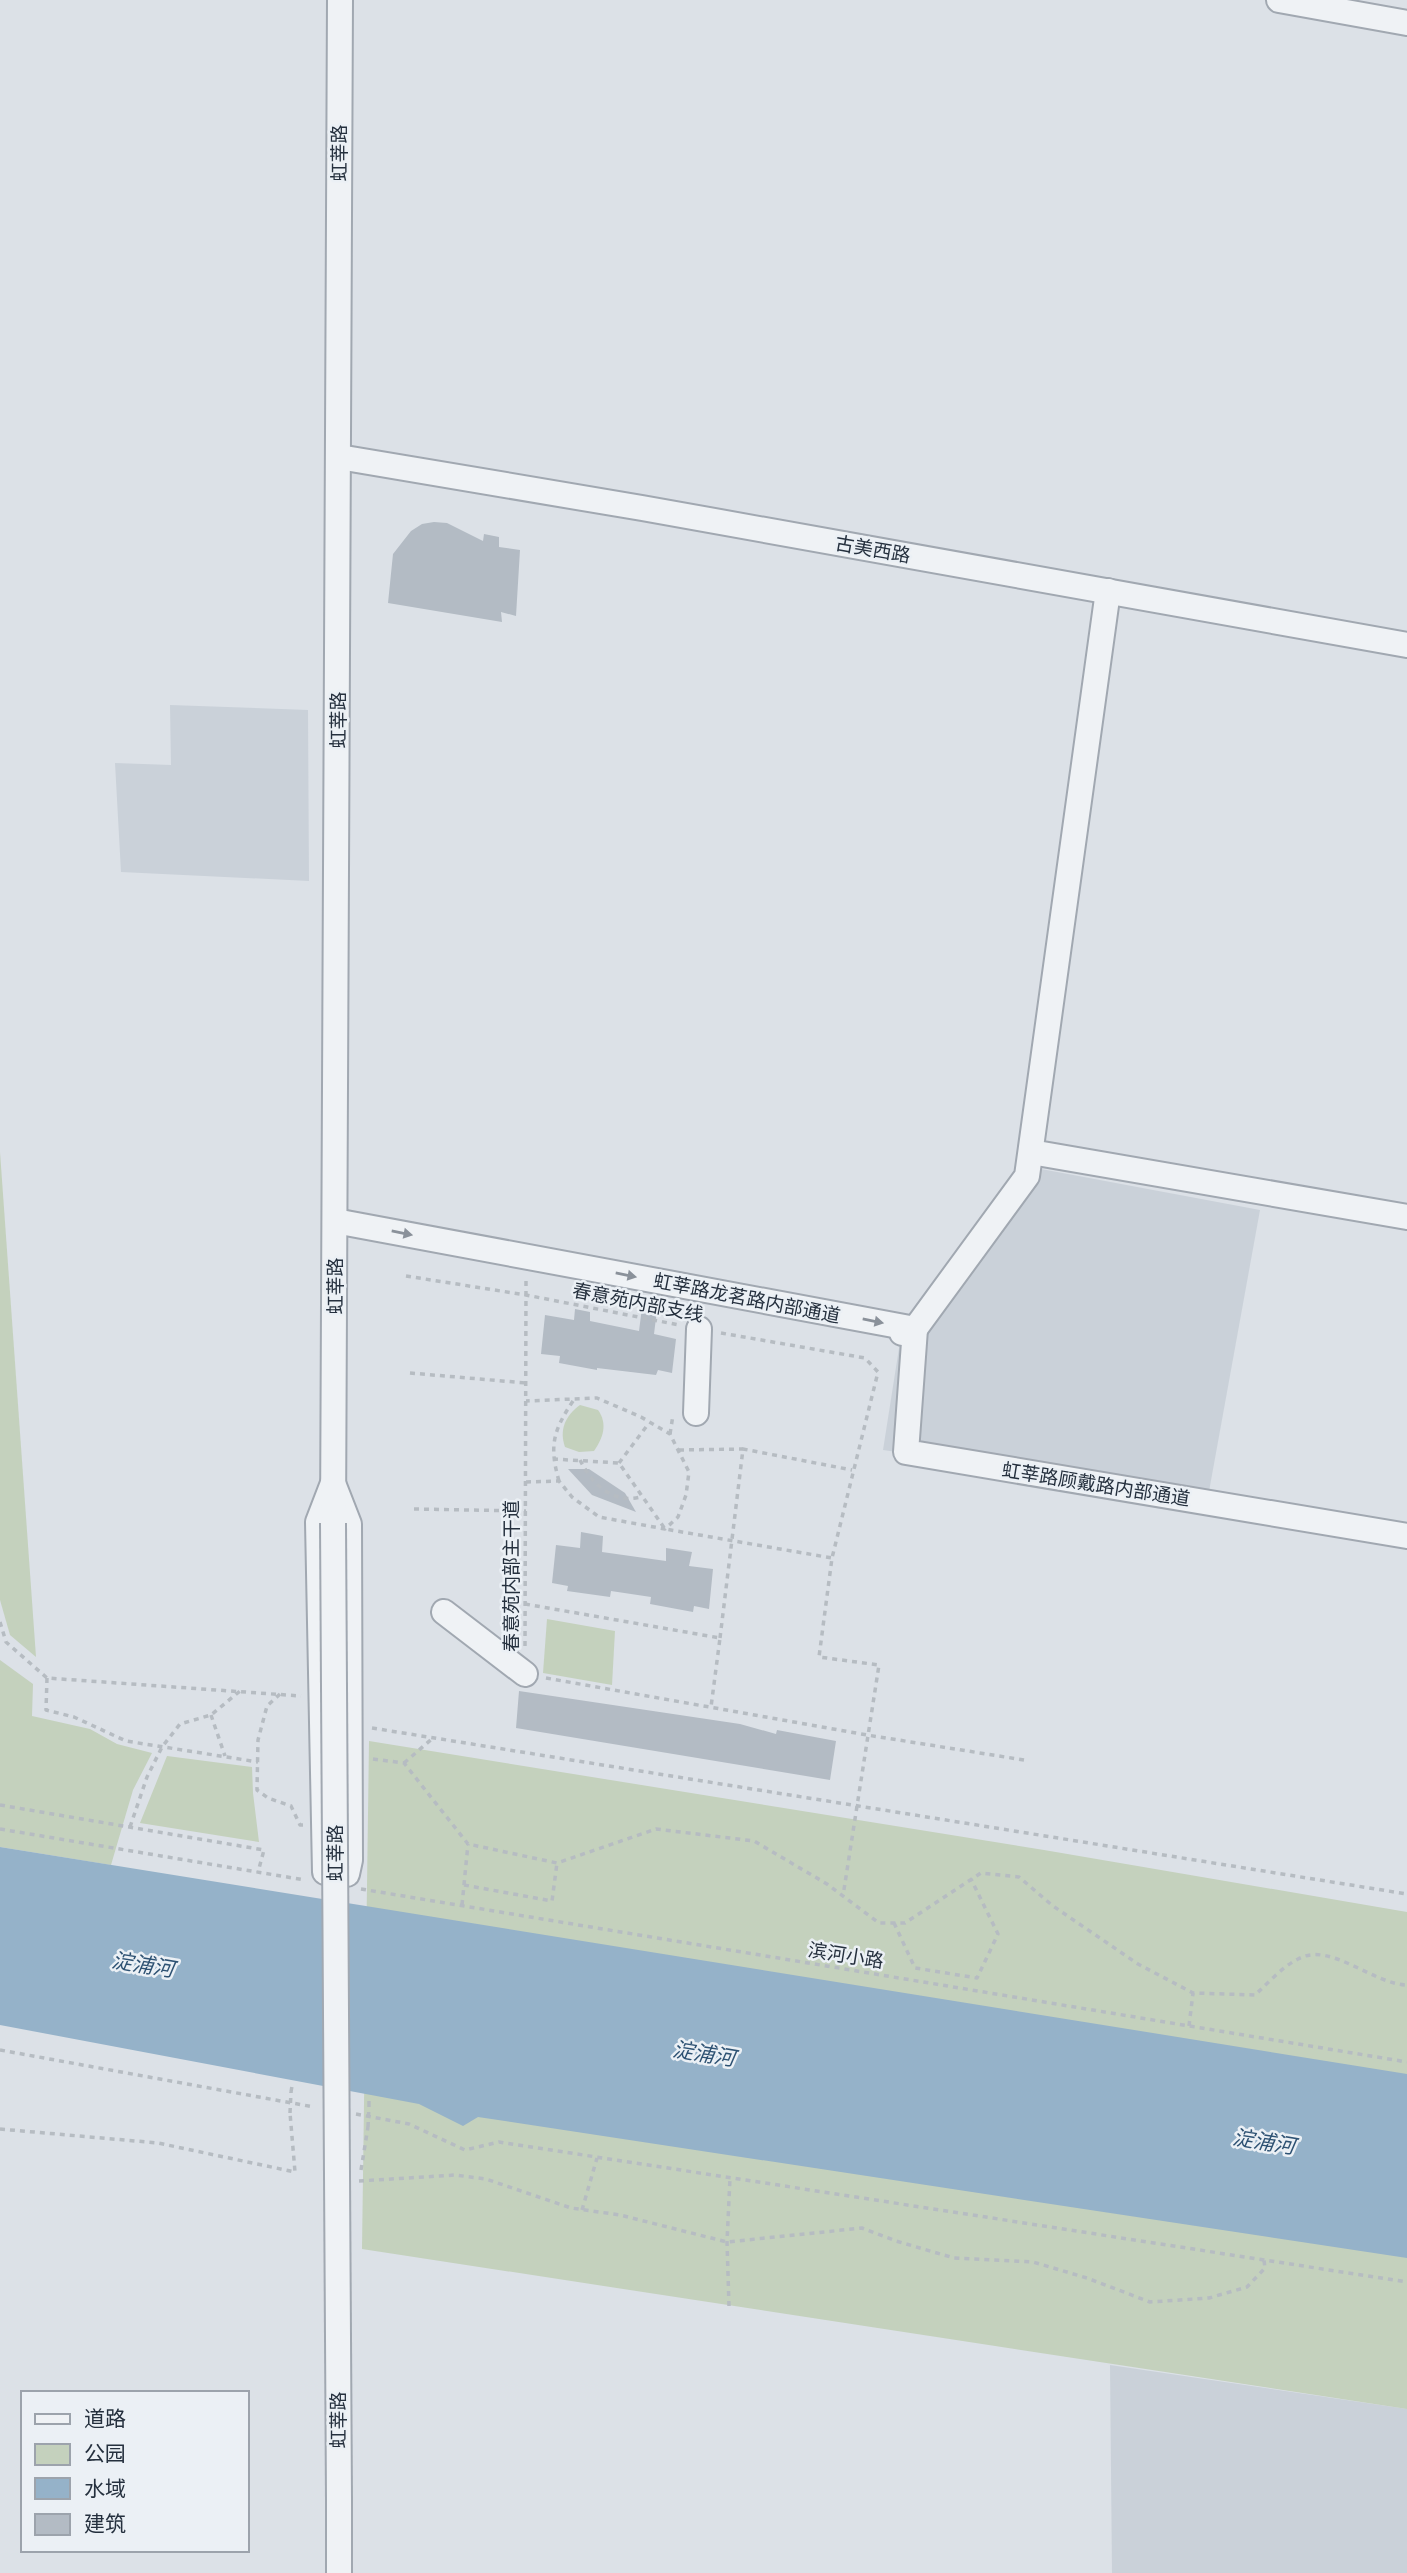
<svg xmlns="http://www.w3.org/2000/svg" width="1407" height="2573" font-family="Manrope,'Noto Sans SC',sans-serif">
  <rect width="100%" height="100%" fill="#dce1e7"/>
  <!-- built -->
  <g fill="#cad1d9">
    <path d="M 170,705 L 308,710 L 309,881 L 121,872 L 115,763 L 171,765 Z"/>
    <path d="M 1025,1166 L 1260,1210 L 1208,1497 L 883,1450 L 902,1329 Z"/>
    <path d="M 1110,2365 L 1407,2409 L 1407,2573 L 1112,2573 Z"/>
  </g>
  <!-- green -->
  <g fill="#c4d1bd">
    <path d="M 0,1152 L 36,1657 L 10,1635 L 0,1600 Z"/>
    <path d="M 580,1405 L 598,1410 C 608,1424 603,1438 594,1451 L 579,1452 L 565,1447 C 559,1430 565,1416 580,1405 Z"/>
    <path d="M 547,1619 L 615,1631 L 612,1685 L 543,1673 Z"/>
    <path d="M 0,1660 L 33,1684 L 32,1716 L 90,1729 L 117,1744 L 152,1753 L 133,1790 L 111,1865 L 0,1847 Z"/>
    <path d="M 369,1741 L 1044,1850 L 1407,1912 L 1407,2409 L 362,2249 Z"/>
    <path d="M 167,1756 L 252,1767 L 253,1793 L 259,1842 L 140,1823 Z"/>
  </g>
  <!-- water -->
  <path fill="#95b2c9" d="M 0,1847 L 1407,2074 L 1407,2258 L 478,2117 L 463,2126 L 419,2104 L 0,2025 Z"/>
  <!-- building -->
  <g fill="#b3bbc4">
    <path d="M 434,522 L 447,523 L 483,541 L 484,534 L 499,537 L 499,547 L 520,550 L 516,616 L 501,612 L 502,622 L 388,603 L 393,554 L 411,531 L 422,524 Z"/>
    <path d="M 643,1300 L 658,1302 L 654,1334 L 676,1339 L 672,1373 L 658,1370 L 656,1375 L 597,1368 L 597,1370 L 559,1363 L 560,1356 L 541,1354 L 545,1315 L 574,1320 L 575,1309 L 590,1312 L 590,1321 L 639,1331 Z"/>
    <path d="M 568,1469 L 589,1469 L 625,1493 L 636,1512 L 592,1495 Z"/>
    <path d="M 581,1532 L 603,1536 L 602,1552 L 666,1561 L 666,1548 L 692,1552 L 689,1566 L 713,1569 L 709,1609 L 694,1606 L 693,1612 L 650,1604 L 651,1597 L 611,1591 L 610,1597 L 567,1591 L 568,1586 L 552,1583 L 556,1545 L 580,1548 Z"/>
    <path d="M 519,1691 L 740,1724 L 776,1734 L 777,1730 L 836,1741 L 830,1780 L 516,1728 Z"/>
  </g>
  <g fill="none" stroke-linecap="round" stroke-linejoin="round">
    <!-- minor casing -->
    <g stroke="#a1a8b1" stroke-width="28">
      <g id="minor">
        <path d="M 1279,0 L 1407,23"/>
        <path d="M 339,457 L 642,508 L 1407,645"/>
        <path d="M 1031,1152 L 1407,1217"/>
        <path d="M 335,1221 L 915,1329 L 1027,1176 L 1108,591"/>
        <path d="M 902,1333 L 915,1329 L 906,1452 L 1407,1536"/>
        <path d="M 696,1413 L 699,1329"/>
        <path d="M 333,1483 L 349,1524 L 350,1860 L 347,1874 L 325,1872 L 318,1522 Z"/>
        <path d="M 333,1523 L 340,0"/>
        <path d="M 444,1612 L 525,1674"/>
        <path d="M 339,2500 L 339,2573"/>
      </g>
    </g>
    <!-- path -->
    <g stroke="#b6bcc2" stroke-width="3.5" stroke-dasharray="5 5" stroke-linecap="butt">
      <path d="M 406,1276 L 526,1295 L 679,1325"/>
      <path d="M 721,1333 L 865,1358 L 878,1372 L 832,1558 L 819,1657 L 879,1665 L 843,1896"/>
      <path d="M 410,1373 L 526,1383"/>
      <path d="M 670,1434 L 673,1415"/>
      <path d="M 679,1450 L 743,1449"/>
      <path d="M 553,1459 L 619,1463 L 665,1529 L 832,1558"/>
      <path d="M 580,1460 C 592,1484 612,1504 641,1497"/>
      <path d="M 619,1463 L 649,1423"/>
      <path d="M 559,1481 C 549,1446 553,1431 573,1401"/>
      <path d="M 526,1482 L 559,1481 L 572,1497 L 599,1517 L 665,1529 L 678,1517 L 686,1495 L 689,1472 L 670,1434 L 641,1417 L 597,1398 L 526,1401"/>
      <path d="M 414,1509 L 526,1511"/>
      <path d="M 525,1604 L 720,1638 L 711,1707"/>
      <path d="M 0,1622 L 6,1642 L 47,1678 L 301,1696"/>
      <path d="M 720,1638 L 743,1449 L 852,1470"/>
      <path d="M 525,1646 L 526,1280"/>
      <path d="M 47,1678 L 46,1710 L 74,1717 L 126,1741 L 258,1762"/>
      <path d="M 546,1678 L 867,1735 L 1024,1760"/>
      <path d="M 280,1694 L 267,1706 L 258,1740 L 257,1790 L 268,1798 L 291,1806 L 300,1825 L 303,1825"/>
      <path d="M 211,1715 L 225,1756"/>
      <path d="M 372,1728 L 1407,1894"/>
      <path d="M 373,1759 L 404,1763 L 468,1844 L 557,1863 L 656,1829 L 754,1841 L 827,1884 L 879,1923 L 905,1923 L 981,1873 L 1019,1877 L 1053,1906 L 1138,1964 L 1193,1993 L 1255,1995 C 1268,1983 1282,1967 1298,1959 C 1330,1941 1372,1984 1407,1985"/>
      <path d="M 404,1763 L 433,1738"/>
      <path d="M 0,1805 L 264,1850 L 258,1872"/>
      <path d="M 130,1827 L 147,1777 L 162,1747 L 180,1724 L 211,1715 L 240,1691"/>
      <path d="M 0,1829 L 305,1880"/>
      <path d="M 464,1885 L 552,1901 L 557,1863"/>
      <path d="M 361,1889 L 1407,2062"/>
      <path d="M 462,1905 L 468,1844"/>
      <path d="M 894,1923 L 915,1968 L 977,1978 L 998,1934 L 971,1879"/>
      <path d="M 1189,2026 L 1193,1993"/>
      <path d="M 0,2050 L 314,2107"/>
      <path d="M 291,2092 L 292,2086"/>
      <path d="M 369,2106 L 369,2101"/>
      <path d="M 356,2114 L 409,2124 L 465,2150 L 499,2142 L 1407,2282"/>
      <path d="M 0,2129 L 158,2143 L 295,2172 L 290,2113"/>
      <path d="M 361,2170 L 368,2127"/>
      <path d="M 359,2181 L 455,2175 L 486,2179 L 571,2208 L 620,2215 L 727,2242 L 862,2228 L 896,2241 L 954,2258 L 1033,2262 L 1087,2278 L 1150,2302 L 1209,2298 L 1247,2287 L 1265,2268 L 1264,2260"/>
      <path d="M 582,2210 L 597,2158"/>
      <path d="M 729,2306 L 727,2242 L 730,2178"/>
    </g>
    <!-- minor -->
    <use href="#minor" stroke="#eff2f5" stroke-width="24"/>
    <!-- minor-bridge casing -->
    <g stroke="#a1a8b1" stroke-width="28" stroke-linecap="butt">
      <path id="minor-bridge" d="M 333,1523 L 339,2500"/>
    </g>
    <!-- path-bridge -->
    <g stroke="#b6bcc2" stroke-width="3.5" stroke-dasharray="5 5" stroke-linecap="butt">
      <path d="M 290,2113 L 291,2092"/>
      <path d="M 368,2127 L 369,2106"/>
    </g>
    <!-- minor-bridge -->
    <use href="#minor-bridge" stroke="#eff2f5" stroke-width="24"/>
  </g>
  <!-- one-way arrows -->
  <defs><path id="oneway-solid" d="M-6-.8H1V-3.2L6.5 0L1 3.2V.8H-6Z" transform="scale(1.75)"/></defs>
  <g fill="#8a919a">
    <use href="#oneway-solid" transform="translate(402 1233) rotate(11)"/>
    <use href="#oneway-solid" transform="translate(626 1275) rotate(11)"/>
    <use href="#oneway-solid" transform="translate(873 1321) rotate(11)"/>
  </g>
  <g text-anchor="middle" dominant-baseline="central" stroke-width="5" stroke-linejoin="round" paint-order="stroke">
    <!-- street labels -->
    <g font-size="19" fill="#25303e" stroke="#ebf0f5">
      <text transform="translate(339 153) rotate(-90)">虹莘路</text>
      <text transform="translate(873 549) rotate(10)">古美西路</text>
      <text transform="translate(338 720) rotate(-90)">虹莘路</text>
      <text transform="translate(335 1286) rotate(-90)">虹莘路</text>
      <text transform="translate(747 1298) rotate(11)">虹莘路龙茗路内部通道</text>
      <text transform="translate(638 1302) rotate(11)">春意苑内部支线</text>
      <text transform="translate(1096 1484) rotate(9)">虹莘路顾戴路内部通道</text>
      <text transform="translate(511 1576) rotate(-90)">春意苑内部主干道</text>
      <text transform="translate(335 1853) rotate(-90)">虹莘路</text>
      <text transform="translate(846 1955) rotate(9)">滨河小路</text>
      <text transform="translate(338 2420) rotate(-90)">虹莘路</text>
    </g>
    <!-- water labels -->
    <g font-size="21" font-style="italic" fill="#2e5273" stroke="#ebf0f5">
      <text transform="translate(143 1964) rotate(9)">淀浦河</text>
      <text transform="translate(704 2053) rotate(9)">淀浦河</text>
      <text transform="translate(1264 2141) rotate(9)">淀浦河</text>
    </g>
  </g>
  <!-- legend -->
  <rect x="21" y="2391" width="228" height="161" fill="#ebf0f5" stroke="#9ca3ac" stroke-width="2"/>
  <rect x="35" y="2414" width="35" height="10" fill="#eff2f5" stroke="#9ca3ac" stroke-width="2"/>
  <text x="84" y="2426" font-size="21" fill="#25303e">道路</text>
  <rect x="35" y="2444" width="35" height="21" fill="#c4d1bd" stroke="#9ca3ac" stroke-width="2"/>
  <text x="84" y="2461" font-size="21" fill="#25303e">公园</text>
  <rect x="35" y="2478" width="35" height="21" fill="#95b2c9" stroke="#9ca3ac" stroke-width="2"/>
  <text x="84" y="2496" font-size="21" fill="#25303e">水域</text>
  <rect x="35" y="2514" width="35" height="21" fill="#b3bbc4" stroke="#9ca3ac" stroke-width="2"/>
  <text x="84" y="2531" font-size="21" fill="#25303e">建筑</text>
</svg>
